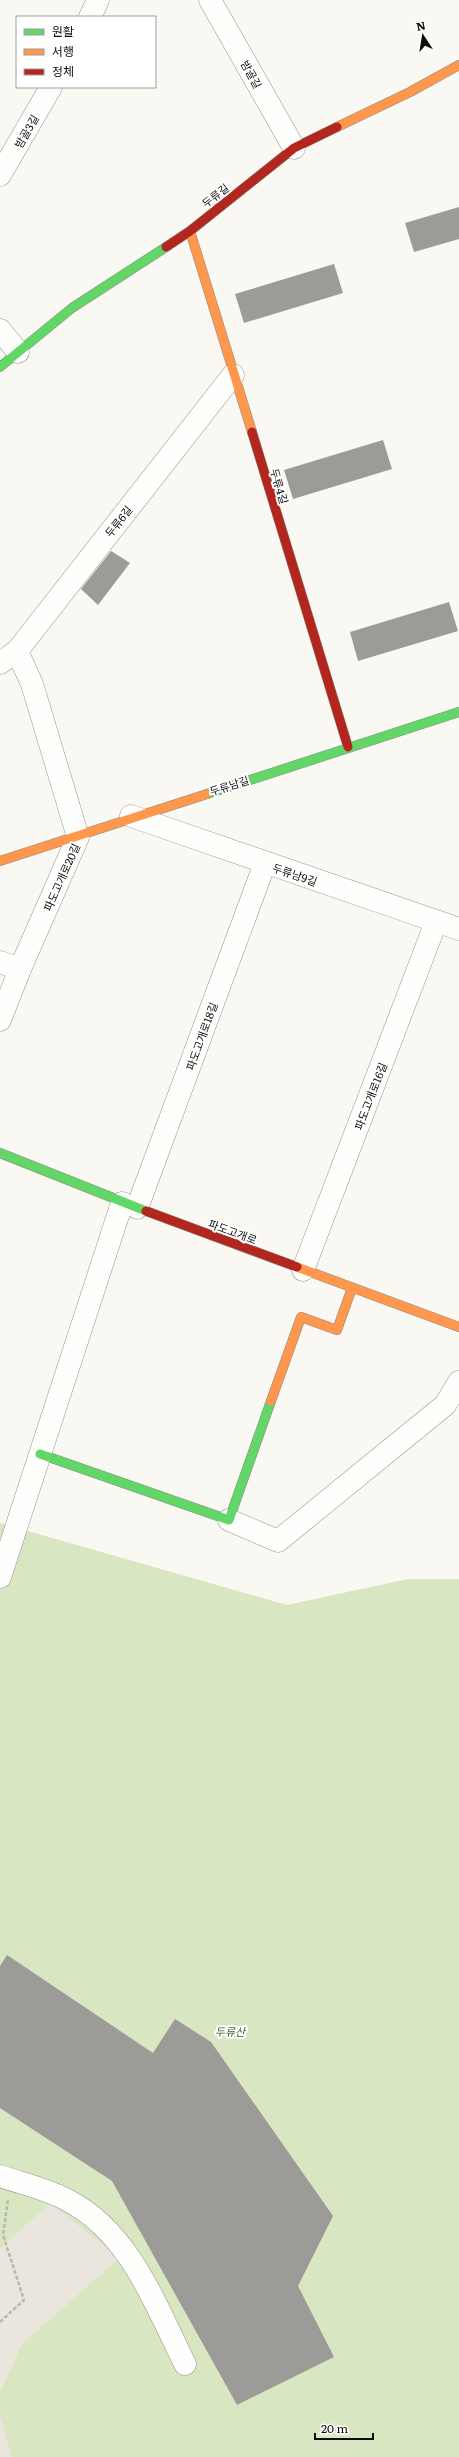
<svg xmlns="http://www.w3.org/2000/svg" width="459" height="2457" font-family="Literata,'Noto Sans KR',serif">
  <rect width="100%" height="100%" fill="#faf8f2"/>
  <!-- forest -->
  <path fill="#d8e6c1" d="M 0,1523 L 287,1605 L 408,1579 L 459,1579 L 459,2457 L 0,2457 Z"/>
  <!-- plaza -->
  <g fill="#eae6dd">
    <path d="M 50,2203 L 120,2258 L 22,2344 L 0,2393 L 0,2248 Z"/>
    <path d="M 0,2416 L 12,2457 L 0,2457 Z"/>
  </g>
  <!-- building -->
  <g fill="#9d9b98">
    <path d="M 459,207 L 459,239 L 414,252 L 405,223 Z"/>
    <path d="M 334,264 L 343,293 L 244,323 L 235,294 Z"/>
    <path d="M 383,440 L 392,469 L 293,499 L 284,470 Z"/>
    <path d="M 111,551 L 130,563 L 98,605 L 81,589 Z"/>
    <path d="M 449,602 L 458,631 L 358,661 L 350,632 Z"/>
    <path d="M 7,1955 L 153,2053 L 175,2019 L 211,2042 L 333,2216 L 298,2286 L 334,2357 L 237,2405 L 112,2181 L 0,2108 L 0,1966 Z"/>
  </g>
  <g fill="none" stroke-linecap="round" stroke-linejoin="round">
    <!-- street casing -->
    <g stroke="#949390" stroke-width="23">
      <g id="street">
        <path d="M 210,0 L 294,148"/>
        <path d="M 90,17 L 98,0"/>
        <path d="M 0,175 L 51,87"/>
        <path d="M 0,330 L 18,352"/>
        <path d="M 0,663 L 17,651 L 233,375"/>
        <path d="M 131,816 L 459,929"/>
        <path d="M 0,962 L 20,969"/>
        <path d="M 0,1020 L 20,969 L 78,837 L 32,684 L 17,651"/>
        <path d="M 137,1208 L 265,863"/>
        <path d="M 303,1270 L 436,922"/>
        <path d="M 229,1520 L 278,1541 L 445,1405 L 459,1382"/>
        <path d="M 0,1577 L 122,1203"/>
        <path d="M 0,2176 C 23,2184 48,2189 69,2201 C 130,2233 156,2306 185,2364"/>
      </g>
    </g>
    <!-- fast casing -->
    <g stroke="#8a8987" stroke-width="10">
      <g id="fast">
        <path d="M 0,367 L 72,308 L 166,247"/>
        <path d="M 207,794 L 459,712"/>
        <path d="M 0,1153 L 146,1211"/>
        <path d="M 40,1454 L 229,1520 L 271,1401"/>
      </g>
    </g>
    <!-- slow casing -->
    <g stroke="#8a8987" stroke-width="10">
      <g id="slow">
        <path d="M 337,127 L 410,92 L 459,65"/>
        <path d="M 190,231 L 252,432"/>
        <path d="M 0,861 L 207,794"/>
        <path d="M 297,1267 L 459,1327"/>
        <path d="M 271,1401 L 301,1317 L 337,1330 L 352,1288"/>
      </g>
    </g>
    <!-- jam casing -->
    <g stroke="#8a8987" stroke-width="10">
      <g id="jam">
        <path d="M 166,247 L 190,231 L 294,148 L 337,127"/>
        <path d="M 252,432 L 348,747"/>
        <path d="M 146,1211 L 297,1267"/>
      </g>
    </g>
    <!-- path -->
    <path stroke="#b8b7b6" stroke-width="2.5" stroke-dasharray="4 2" stroke-linecap="butt" d="M 0,2322 L 24,2300 L 3,2235 L 8,2200"/>
    <!-- street -->
    <use href="#street" stroke="#fefefd" stroke-width="22"/>
    <!-- fast -->
    <use href="#fast" stroke="#63d668" stroke-width="9"/>
    <!-- slow -->
    <use href="#slow" stroke="#ff974d" stroke-width="9"/>
    <!-- jam -->
    <use href="#jam" stroke="#b3261e" stroke-width="9"/>
  </g>
  <g text-anchor="middle" dominant-baseline="central" stroke-width="4" stroke-linejoin="round" paint-order="stroke">
    <!-- street labels -->
    <g font-size="11" fill="#0d0d0d" stroke="#fff">
      <text transform="translate(252 74) rotate(61)">밤골길</text>
      <text transform="translate(26 131) rotate(-60)">밤골3길</text>
      <text transform="translate(215 195) rotate(-38)">두류길</text>
      <text transform="translate(280 486) rotate(73)">두류4길</text>
      <text transform="translate(118 521) rotate(-52)">두류6길</text>
      <text transform="translate(229 785) rotate(-18)">두류남길</text>
      <text transform="translate(295 874) rotate(19)">두류남9길</text>
      <text transform="translate(61 877) rotate(-66)">파도고개로20길</text>
      <text transform="translate(201 1036) rotate(-70)">파도고개로18길</text>
      <text transform="translate(370 1096) rotate(-69)">파도고개로16길</text>
      <text transform="translate(233 1231) rotate(20)">파도고개로</text>
    </g>
    <!-- park labels -->
    <g font-size="11" font-style="italic" fill="#356121" stroke="#fff">
      <text x="230" y="2031">두류산</text>
    </g>
  </g>
  <!-- legend -->
  <rect x="16" y="16" width="140" height="72" fill="#ffffff" stroke="#9e9e9e"/>
  <rect x="24" y="29" width="20" height="6" fill="#63d668" stroke="#9e9e9e"/>
  <text x="52" y="36" font-size="12" fill="#0d0d0d">원활</text>
  <rect x="24" y="49" width="20" height="6" fill="#ff974d" stroke="#9e9e9e"/>
  <text x="52" y="56" font-size="12" fill="#0d0d0d">서행</text>
  <rect x="24" y="69" width="20" height="6" fill="#b3261e" stroke="#9e9e9e"/>
  <text x="52" y="76" font-size="12" fill="#0d0d0d">정체</text>
  <!-- north arrow -->
  <g transform="translate(423 36) rotate(348)" stroke="#ffffff" stroke-width="3" paint-order="stroke">
  <path d="M0-3L7 15L0 10L-7 15Z" fill="#0d0d0d"/>
  <text y="-6" font-size="11" font-weight="bold" text-anchor="middle" fill="#0d0d0d">N</text>
  </g>
  <!-- scale -->
  <path d="M315 2433v6h58v-6" fill="none" stroke="#0d0d0d" stroke-width="2"/>
  <text x="321" y="2433" font-size="12" fill="#0d0d0d" stroke="#ffffff" stroke-width="3" paint-order="stroke">20 m</text>
</svg>
